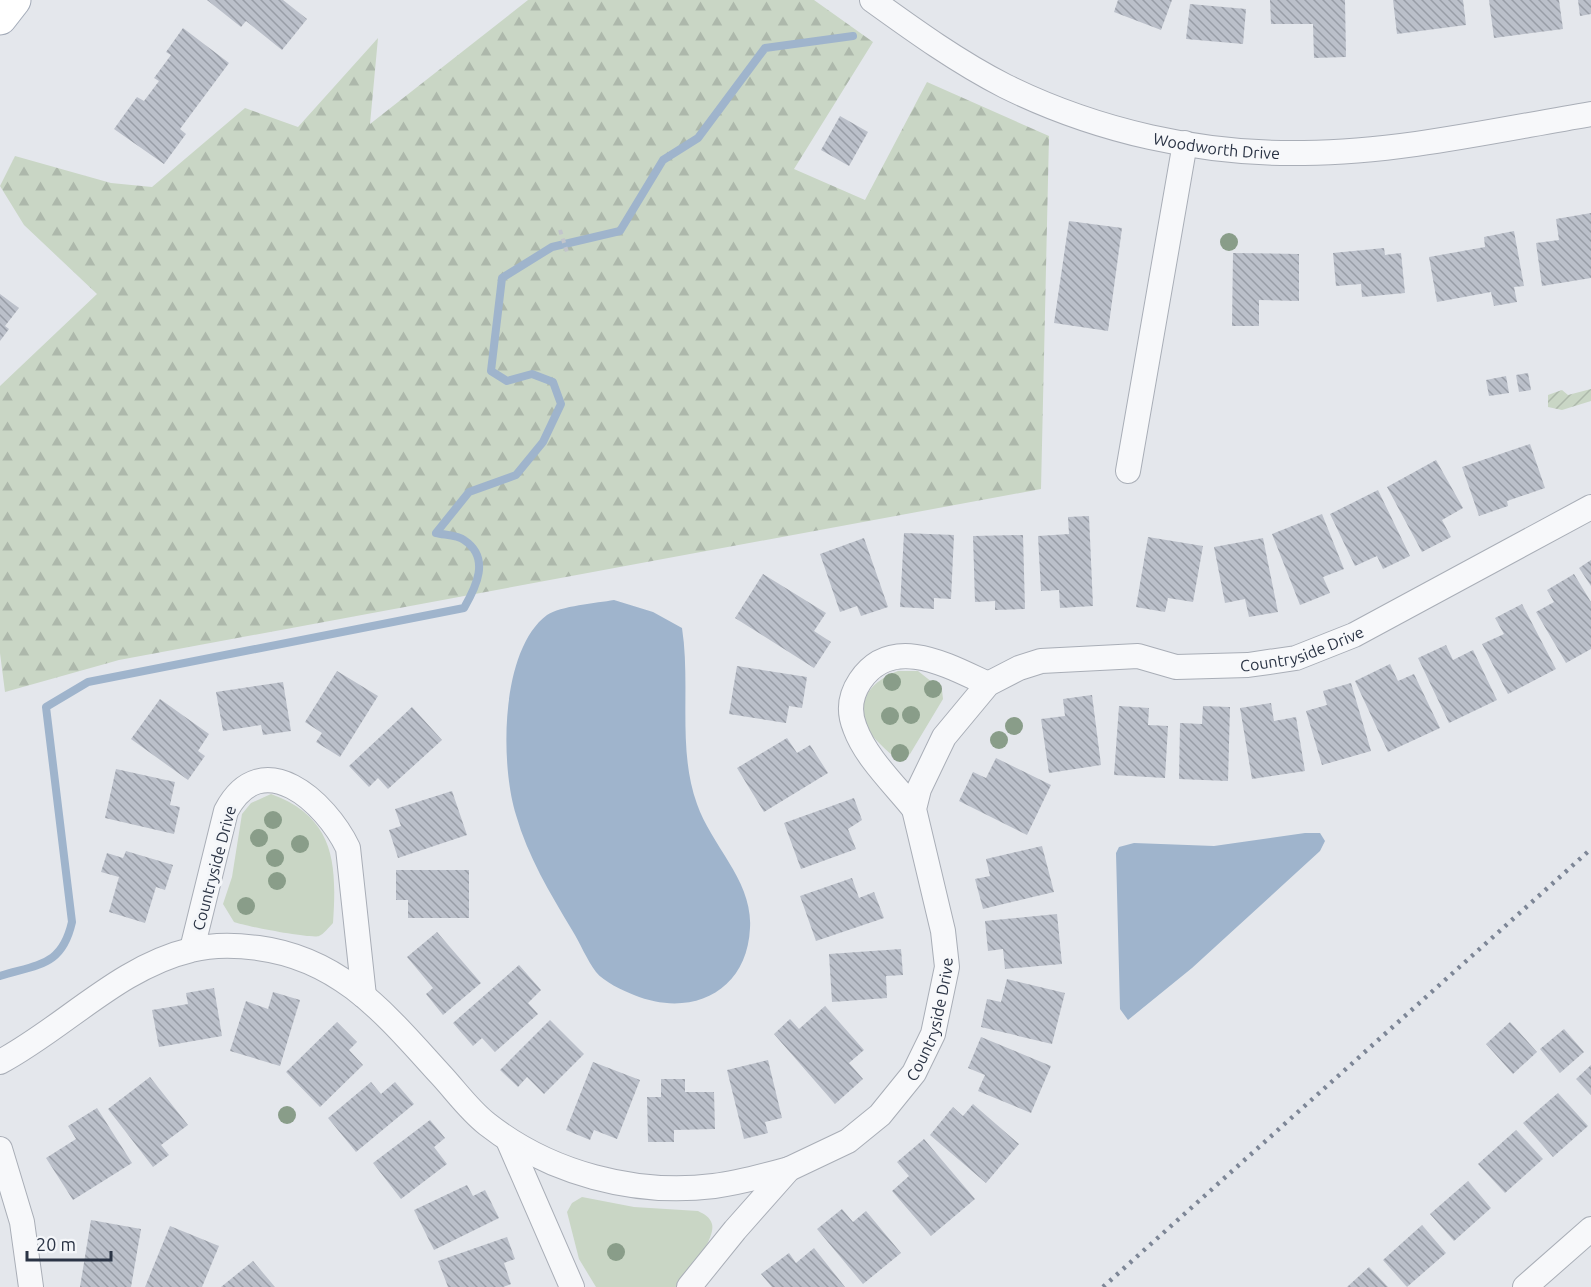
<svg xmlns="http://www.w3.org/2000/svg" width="1591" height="1287" font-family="Ubuntu,sans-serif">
  <defs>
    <pattern id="forest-firs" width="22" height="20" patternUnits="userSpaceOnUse" patternTransform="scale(1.5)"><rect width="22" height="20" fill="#c9d6c5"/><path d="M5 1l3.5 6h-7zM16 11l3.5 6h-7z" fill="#adb8ab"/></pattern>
    <pattern id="garden-furrows" width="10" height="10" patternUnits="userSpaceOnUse" patternTransform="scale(1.5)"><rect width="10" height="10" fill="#c9d6c5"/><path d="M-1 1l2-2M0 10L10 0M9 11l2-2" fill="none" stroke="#adb8ab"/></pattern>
    <pattern id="building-back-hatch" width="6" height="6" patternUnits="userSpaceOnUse" patternTransform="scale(1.5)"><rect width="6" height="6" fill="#bbc0ca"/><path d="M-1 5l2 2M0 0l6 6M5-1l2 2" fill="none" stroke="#989da6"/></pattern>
  </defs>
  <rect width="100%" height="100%" fill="#e4e7ec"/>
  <!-- grass -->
  <g fill="#c9d6c5">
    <path d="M 898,671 L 918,671 L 942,690 L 943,699 L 910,754 L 903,759 L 896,759 C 887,750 873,739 867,728 C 854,699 874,680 898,671 Z"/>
    <path d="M 271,794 C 335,817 337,864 333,923 C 329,927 324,934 319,936 C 312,939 244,926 234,922 L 223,904 L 232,877 L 242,814 L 251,803 Z"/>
    <path d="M 582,1197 L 634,1207 L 698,1211 C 704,1214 710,1217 712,1224 C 716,1240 686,1275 676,1287 L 596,1287 L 579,1259 L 567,1212 L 572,1203 Z"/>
  </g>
  <!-- forest -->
  <path fill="url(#forest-firs)" d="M 528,0 L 814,0 L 873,42 L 794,169 L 865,200 L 927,82 L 1049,136 L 1041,489 L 119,660 L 5,692 L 0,653 L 0,386 L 97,294 L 24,225 L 0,186 L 15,156 L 111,183 L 152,187 L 245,108 L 298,127 L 378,38 L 370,124 Z"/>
  <!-- garden -->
  <path fill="url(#garden-furrows)" d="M 1591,389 L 1591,401 L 1562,410 L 1548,407 L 1548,395 L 1562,390 L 1568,395 Z"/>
  <!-- water -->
  <g fill="#9fb4cc">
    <path d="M 614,600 L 653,612 L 682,628 C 691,686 677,749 697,804 C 712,847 753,881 750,928 C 747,993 690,1018 634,995 C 622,990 604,982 596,972 C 587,960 580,943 572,930 C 550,893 528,857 516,815 C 500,764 500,650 547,615 C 560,606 597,603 614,600 Z"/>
    <path d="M 1305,833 L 1320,833 L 1325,841 L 1320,851 L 1192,968 L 1128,1020 L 1120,1009 L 1116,853 L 1119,847 L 1134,843 L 1214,846 Z"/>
  </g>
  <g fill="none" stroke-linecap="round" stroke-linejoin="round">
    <!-- stream -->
    <path stroke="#9fb4cc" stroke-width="8" d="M 0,976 C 39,964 62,966 72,922 L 46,707 L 88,682 L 464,608 C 476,587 491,558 464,540 C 458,535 444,535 436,533 L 469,492 L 516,475 L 543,442 L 561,404 L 553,382 L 532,374 L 507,381 L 491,371 L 502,278 L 552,247 L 620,231 L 663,160 L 698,138 L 765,48 L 853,36"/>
  </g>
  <!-- building -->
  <g fill="url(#building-back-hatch)">
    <path d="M 207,0 L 283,0 L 307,19 L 282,50 L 246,21 L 241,27 Z"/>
    <path d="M 1118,0 L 1172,0 L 1161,30 L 1114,12 Z"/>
    <path d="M 1270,0 L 1345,0 L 1346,57 L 1314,58 L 1313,24 L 1271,24 Z"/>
    <path d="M 1393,0 L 1463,0 L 1466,25 L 1397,34 Z"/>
    <path d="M 1489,0 L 1559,0 L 1563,29 L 1494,38 Z"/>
    <path d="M 1578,0 L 1591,0 L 1591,14 L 1580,16 Z"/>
    <path d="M 1190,4 L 1246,9 L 1243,44 L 1186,39 Z"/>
    <path d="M 183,28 L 229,63 L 180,129 L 186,134 L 164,164 L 114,129 L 137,97 L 144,101 L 159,81 L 154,78 L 171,55 L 166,52 Z"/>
    <path d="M 840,116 L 868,132 L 849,166 L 821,150 Z"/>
    <path d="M 1591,213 L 1591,278 L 1542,286 L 1536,243 L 1559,240 L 1556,219 Z"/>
    <path d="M 1069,221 L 1122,228 L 1108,331 L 1054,323 Z"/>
    <path d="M 1514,231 L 1524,286 L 1514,287 L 1517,302 L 1494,306 L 1491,292 L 1437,302 L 1429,257 L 1485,247 L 1484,237 Z"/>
    <path d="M 1384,248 L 1385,255 L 1401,253 L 1405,293 L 1362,297 L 1361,284 L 1336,286 L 1333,253 Z"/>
    <path d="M 1233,253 L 1299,254 L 1299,301 L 1259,300 L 1259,326 L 1232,326 Z"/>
    <path d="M 0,294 L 19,308 L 5,326 L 9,329 L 0,341 Z"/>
    <path d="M 1528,373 L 1531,390 L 1519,392 L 1516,375 Z"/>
    <path d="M 1506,376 L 1509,393 L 1489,396 L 1486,380 Z"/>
    <path d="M 1530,444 L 1545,488 L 1507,501 L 1508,506 L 1479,516 L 1462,467 Z"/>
    <path d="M 1436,460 L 1463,508 L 1442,520 L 1451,537 L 1422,552 L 1387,487 Z"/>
    <path d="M 1378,490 L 1410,556 L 1383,569 L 1377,556 L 1355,566 L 1330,514 Z"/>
    <path d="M 1322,514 L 1344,569 L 1323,577 L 1330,593 L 1300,605 L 1272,534 Z"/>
    <path d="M 1089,516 L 1093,606 L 1060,608 L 1059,590 L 1041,591 L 1038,536 L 1069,534 L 1068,517 Z"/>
    <path d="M 904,533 L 954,535 L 951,599 L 934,598 L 934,609 L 900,607 Z"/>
    <path d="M 1023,535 L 1025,609 L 995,610 L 995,601 L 975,602 L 973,536 Z"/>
    <path d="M 1148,537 L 1203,546 L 1193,602 L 1168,598 L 1165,612 L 1136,607 Z"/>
    <path d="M 864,538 L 888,607 L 861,616 L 857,606 L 840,612 L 820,554 Z"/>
    <path d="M 1263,538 L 1278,612 L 1249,617 L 1245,599 L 1225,603 L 1214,547 Z"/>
    <path d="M 1591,560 L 1591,586 L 1579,568 Z"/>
    <path d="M 763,574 L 826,613 L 814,631 L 831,642 L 814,668 L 735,618 Z"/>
    <path d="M 1574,574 L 1591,602 L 1591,649 L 1566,663 L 1536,612 L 1554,602 L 1547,590 Z"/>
    <path d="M 1522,604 L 1556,669 L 1508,694 L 1482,644 L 1504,634 L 1495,618 Z"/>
    <path d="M 1446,645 L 1453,660 L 1473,650 L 1497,700 L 1449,723 L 1418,658 Z"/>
    <path d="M 1390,664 L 1398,681 L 1414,674 L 1440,728 L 1388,752 L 1355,681 Z"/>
    <path d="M 737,666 L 807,677 L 802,708 L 789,706 L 786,723 L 729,714 Z"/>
    <path d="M 337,671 L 378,696 L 340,757 L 316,742 L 322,733 L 305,722 Z"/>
    <path d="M 283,682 L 291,731 L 263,735 L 261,725 L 223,731 L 216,692 Z"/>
    <path d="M 1351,683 L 1371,751 L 1322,765 L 1306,711 L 1327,705 L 1323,691 Z"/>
    <path d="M 1092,695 L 1101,765 L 1049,773 L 1041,719 L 1065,716 L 1063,699 Z"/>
    <path d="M 160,699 L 209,734 L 198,751 L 205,756 L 188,780 L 131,739 Z"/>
    <path d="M 1271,703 L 1274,721 L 1296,717 L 1305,771 L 1252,779 L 1240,708 Z"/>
    <path d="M 1119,706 L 1149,708 L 1148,725 L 1168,726 L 1165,778 L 1114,775 Z"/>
    <path d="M 1203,706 L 1230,707 L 1228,781 L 1179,779 L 1180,723 L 1202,724 Z"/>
    <path d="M 412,707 L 442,740 L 388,789 L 378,778 L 369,787 L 349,766 Z"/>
    <path d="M 787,738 L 797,753 L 810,745 L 828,773 L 764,812 L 737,768 Z"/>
    <path d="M 996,758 L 1051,785 L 1027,835 L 959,801 L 973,772 L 986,778 Z"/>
    <path d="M 116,769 L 175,782 L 170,805 L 180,807 L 174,834 L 105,818 Z"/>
    <path d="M 452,791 L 467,835 L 398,858 L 389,830 L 401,826 L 395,809 Z"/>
    <path d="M 854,798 L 862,820 L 848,829 L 856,849 L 801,869 L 784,823 Z"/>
    <path d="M 1042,846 L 1054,892 L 983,909 L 975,879 L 990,876 L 986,859 Z"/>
    <path d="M 126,851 L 173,865 L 165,890 L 156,887 L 145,923 L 109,912 L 119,877 L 101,872 L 107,853 L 123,858 Z"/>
    <path d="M 396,870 L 469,870 L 469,918 L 408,918 L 408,900 L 396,900 Z"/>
    <path d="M 852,878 L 859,898 L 874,892 L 884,918 L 816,941 L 800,896 Z"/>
    <path d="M 1057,914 L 1062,964 L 1005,969 L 1003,949 L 988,951 L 985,921 Z"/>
    <path d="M 437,932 L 481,983 L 443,1015 L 426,994 L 433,988 L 407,957 Z"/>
    <path d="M 901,949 L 903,975 L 886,976 L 887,998 L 832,1002 L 829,954 Z"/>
    <path d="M 519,965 L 541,990 L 528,1003 L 538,1014 L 495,1052 L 482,1038 L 473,1046 L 453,1023 Z"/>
    <path d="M 1007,979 L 1065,993 L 1052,1044 L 981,1027 L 987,999 L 1001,1002 Z"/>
    <path d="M 214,988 L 222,1036 L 159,1047 L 152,1010 L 188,1004 L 186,993 Z"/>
    <path d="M 273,992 L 300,1000 L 280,1066 L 230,1051 L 246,1001 L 268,1009 Z"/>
    <path d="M 825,1006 L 864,1050 L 849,1063 L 863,1079 L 835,1104 L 774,1034 L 790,1019 L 799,1029 Z"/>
    <path d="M 550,1020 L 584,1054 L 544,1094 L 527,1077 L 518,1087 L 500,1070 Z"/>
    <path d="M 337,1022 L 357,1042 L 349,1050 L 363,1065 L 320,1107 L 286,1072 Z"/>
    <path d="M 1510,1022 L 1537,1052 L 1513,1074 L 1486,1044 Z"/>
    <path d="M 1564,1029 L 1584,1052 L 1560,1073 L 1540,1049 Z"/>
    <path d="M 981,1037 L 1051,1066 L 1031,1113 L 978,1091 L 985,1075 L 968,1068 Z"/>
    <path d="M 768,1060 L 782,1118 L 765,1122 L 768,1133 L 744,1139 L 727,1070 Z"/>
    <path d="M 593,1062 L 640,1080 L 617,1139 L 594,1130 L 590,1140 L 566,1130 Z"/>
    <path d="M 1591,1065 L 1591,1095 L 1576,1079 Z"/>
    <path d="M 150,1077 L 188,1125 L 161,1145 L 169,1155 L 153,1167 L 108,1109 Z"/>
    <path d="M 661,1079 L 685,1079 L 685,1092 L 714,1092 L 715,1129 L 674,1130 L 674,1142 L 648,1142 L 647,1097 L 661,1097 Z"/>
    <path d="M 371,1082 L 381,1094 L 395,1082 L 414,1104 L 356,1152 L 328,1118 Z"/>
    <path d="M 1558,1093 L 1588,1126 L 1553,1157 L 1523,1123 Z"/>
    <path d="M 973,1104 L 1019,1144 L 986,1183 L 930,1135 L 953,1107 L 963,1116 Z"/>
    <path d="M 97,1108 L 132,1163 L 73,1200 L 46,1158 L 76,1139 L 68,1126 Z"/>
    <path d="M 430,1120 L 445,1138 L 434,1147 L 447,1164 L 401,1199 L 373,1163 Z"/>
    <path d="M 1516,1130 L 1543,1159 L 1505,1193 L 1478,1164 Z"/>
    <path d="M 924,1139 L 975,1199 L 931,1236 L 892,1191 L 909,1176 L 897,1162 Z"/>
    <path d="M 1468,1181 L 1491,1208 L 1454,1241 L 1430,1214 Z"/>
    <path d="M 467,1185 L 473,1196 L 485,1190 L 499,1218 L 434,1250 L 414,1210 Z"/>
    <path d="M 842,1209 L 853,1222 L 866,1211 L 901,1253 L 863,1284 L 817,1229 Z"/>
    <path d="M 91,1220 L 141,1229 L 131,1287 L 80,1287 Z"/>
    <path d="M 1422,1225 L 1446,1253 L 1407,1287 L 1383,1260 Z"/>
    <path d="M 170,1226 L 219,1246 L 202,1287 L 145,1287 Z"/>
    <path d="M 507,1237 L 515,1259 L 504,1263 L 511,1284 L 503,1287 L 448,1287 L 438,1261 Z"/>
    <path d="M 814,1248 L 845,1287 L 772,1287 L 761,1274 L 789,1253 L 796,1263 Z"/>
    <path d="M 253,1261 L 275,1287 L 221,1287 Z"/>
    <path d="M 1369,1267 L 1388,1287 L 1347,1287 Z"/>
  </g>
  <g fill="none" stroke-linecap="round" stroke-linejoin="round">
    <!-- street casing -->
    <g stroke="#a9aeb7" stroke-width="26">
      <g id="street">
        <path id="s1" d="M 872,0 C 915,31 958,62 1005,86 C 1096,131 1202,155 1304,153 C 1400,152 1496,130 1591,114"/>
        <path d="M 1128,471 L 1185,143"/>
        <path d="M 914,809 C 895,785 866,758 855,728 C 848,711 850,696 860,681 C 892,633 949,666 988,684"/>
        <path d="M 192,949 L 226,811 C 262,743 326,802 348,848 L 364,996"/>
        <path d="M 0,1062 C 64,1028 119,967 191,950 C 214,944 236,945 258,948 C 342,959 387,1016 440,1074 C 455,1090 469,1110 487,1124 C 549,1173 635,1196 714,1186 C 739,1183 764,1176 789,1169"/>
        <path d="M 508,1140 L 572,1287"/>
        <path d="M 0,1149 L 22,1222 L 31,1287"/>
        <path id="s2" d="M 689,1287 L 735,1230 L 789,1169 L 848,1141 L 880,1115 L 914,1073 L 933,1034 L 947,967 L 943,931 L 914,809 L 919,789 L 944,737 L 988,684 L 1019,668 L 1041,661 L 1138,656 L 1176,667 L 1248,665 L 1296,658 L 1354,635 L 1591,507"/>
        <path d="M 1525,1287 L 1591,1229"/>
      </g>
    </g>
    <!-- primary casing -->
    <g stroke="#a3abb8" stroke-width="35">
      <path id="primary" d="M 0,18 L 14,0"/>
    </g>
    <!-- path -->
    <path stroke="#c2c5cb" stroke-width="4" stroke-dasharray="4.5 4.5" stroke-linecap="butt" d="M 560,230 L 567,252"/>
    <!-- street -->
    <use href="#street" stroke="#f7f8fa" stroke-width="24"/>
    <!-- primary -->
    <use href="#primary" stroke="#fff" stroke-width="33"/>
    <!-- rail -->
    <path stroke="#7d8696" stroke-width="4.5" stroke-dasharray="3 6" stroke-linecap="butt" d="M 1103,1287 L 1591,849"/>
  </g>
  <!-- trees -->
  <g fill="#899d89">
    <circle cx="1229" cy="242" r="9"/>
    <circle cx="892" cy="682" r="9"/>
    <circle cx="933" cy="689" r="9"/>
    <circle cx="911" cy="715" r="9"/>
    <circle cx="890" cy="716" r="9"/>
    <circle cx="1014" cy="726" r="9"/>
    <circle cx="999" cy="740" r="9"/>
    <circle cx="900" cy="753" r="9"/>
    <circle cx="273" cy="820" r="9"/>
    <circle cx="259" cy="838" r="9"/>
    <circle cx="300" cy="844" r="9"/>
    <circle cx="275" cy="858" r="9"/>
    <circle cx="277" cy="881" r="9"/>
    <circle cx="246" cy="906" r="9"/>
    <circle cx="287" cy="1115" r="9"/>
    <circle cx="616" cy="1252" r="9"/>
  </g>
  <g text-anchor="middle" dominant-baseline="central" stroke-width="6" stroke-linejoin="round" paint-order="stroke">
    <!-- street labels -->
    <g font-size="16" fill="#2b3445" stroke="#f4f6f9">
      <text stroke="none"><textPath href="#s1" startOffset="380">Woodworth Drive</textPath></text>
      <text stroke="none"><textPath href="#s2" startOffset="1059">Countryside Drive</textPath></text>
      <text transform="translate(214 868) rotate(-75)">Countryside Drive</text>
      <text stroke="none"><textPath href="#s2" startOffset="372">Countryside Drive</textPath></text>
    </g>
  </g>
  <!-- scale -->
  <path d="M27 1251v9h84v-9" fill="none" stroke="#2b3445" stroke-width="3"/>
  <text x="36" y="1251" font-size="18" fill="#2b3445" stroke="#f4f6f9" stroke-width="4.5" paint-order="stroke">20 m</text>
</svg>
